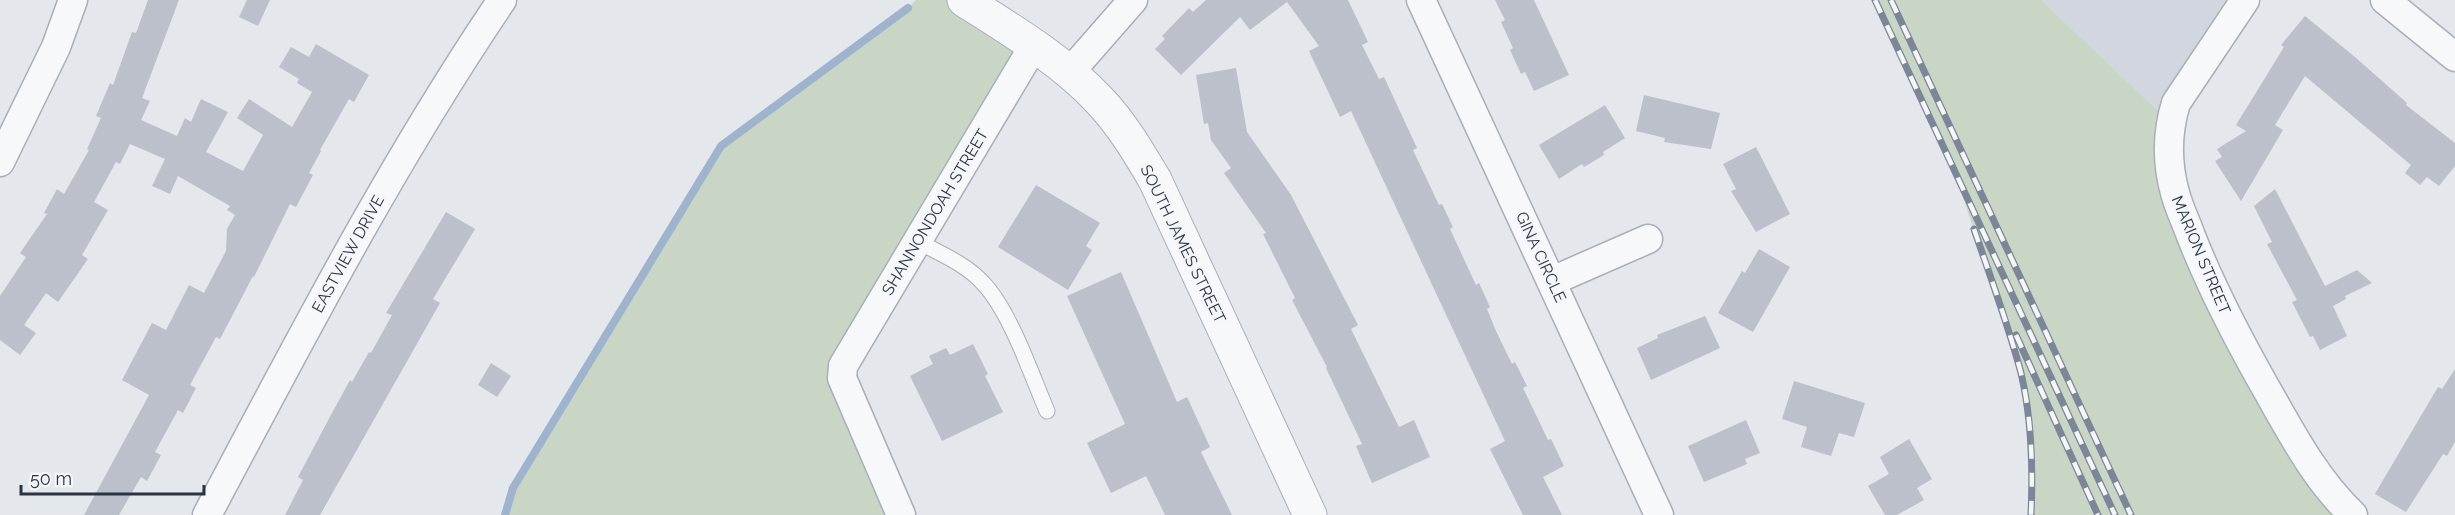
<svg xmlns="http://www.w3.org/2000/svg" width="2455" height="515" font-family="Raleway,sans-serif">
  <rect width="100%" height="100%" fill="#e4e7ec"/>
  <!-- built -->
  <path fill="#d2d6de" d="M 2041,0 L 2245,0 L 2170,122 Z"/>
  <!-- green -->
  <g fill="#c9d6c5">
    <path d="M 916,0 L 965,0 L 1033,47 L 843,366 L 901,515 L 505,515 L 513,488 L 721,146 L 906,10 Z"/>
    <path d="M 1875,0 L 2041,0 L 2170,122 L 2203,266 L 2353,515 L 2028,515 L 2032,484 L 2030,429 L 2021,375 L 1953,166 Z"/>
  </g>
  <g fill="none" stroke-linecap="round" stroke-linejoin="round">
    <!-- stream -->
    <path stroke="#9fb4cc" stroke-width="8" d="M 505,515 L 513,488 L 721,146 L 908,8"/>
  </g>
  <!-- building -->
  <g fill="#bbc0ca">
    <path d="M 148,0 L 179,0 L 142,98 L 150,101 L 141,120 L 177,136 L 185,118 L 191,122 L 201,99 L 228,112 L 206,152 L 243,171 L 263,135 L 237,118 L 249,99 L 292,127 L 312,92 L 297,83 L 299,79 L 279,67 L 291,47 L 309,57 L 316,44 L 369,75 L 354,102 L 349,99 L 320,150 L 321,151 L 309,173 L 313,175 L 296,207 L 290,204 L 254,277 L 253,276 L 220,339 L 216,337 L 190,385 L 196,388 L 183,413 L 178,410 L 155,452 L 161,455 L 147,481 L 141,477 L 119,515 L 84,515 L 149,395 L 122,380 L 152,323 L 166,330 L 189,285 L 204,293 L 226,251 L 227,229 L 235,215 L 227,210 L 230,206 L 178,176 L 170,194 L 152,186 L 165,159 L 130,144 L 120,164 L 116,162 L 94,202 L 108,210 L 82,255 L 88,259 L 58,302 L 46,293 L 24,325 L 36,333 L 20,355 L 0,340 L 0,296 L 26,257 L 20,253 L 47,214 L 44,213 L 57,189 L 64,194 L 89,150 L 87,149 L 101,118 L 96,116 L 110,83 L 113,85 L 132,32 L 136,33 Z"/>
    <path d="M 247,0 L 270,0 L 258,26 L 239,17 Z"/>
    <path d="M 1206,0 L 1348,0 L 1368,42 L 1362,45 L 1379,79 L 1384,77 L 1417,148 L 1413,150 L 1439,205 L 1442,204 L 1453,227 L 1450,229 L 1476,285 L 1479,283 L 1490,307 L 1487,309 L 1496,331 L 1512,364 L 1515,362 L 1527,386 L 1523,388 L 1548,440 L 1551,439 L 1564,466 L 1543,477 L 1562,515 L 1523,515 L 1490,449 L 1505,441 L 1351,111 L 1340,117 L 1309,51 L 1319,46 L 1287,2 L 1250,30 L 1240,17 L 1181,75 L 1155,49 L 1165,39 L 1162,36 L 1189,8 L 1193,12 Z"/>
    <path d="M 1495,0 L 1534,0 L 1569,75 L 1534,91 L 1525,72 L 1521,74 L 1510,50 L 1513,48 L 1501,22 L 1505,20 Z"/>
    <path d="M 2305,16 L 2355,57 L 2407,103 L 2406,105 L 2455,143 L 2455,166 L 2439,186 L 2427,177 L 2420,185 L 2405,173 L 2411,165 L 2305,76 L 2275,125 L 2283,130 L 2241,201 L 2215,161 L 2222,157 L 2217,149 L 2246,131 L 2236,125 L 2284,47 L 2281,45 Z"/>
    <path d="M 1236,68 L 1247,132 L 1291,195 L 1358,325 L 1351,329 L 1399,427 L 1414,420 L 1430,457 L 1372,483 L 1356,446 L 1362,444 L 1326,368 L 1327,367 L 1292,300 L 1295,298 L 1263,234 L 1266,233 L 1224,173 L 1231,168 L 1211,140 L 1208,123 L 1204,124 L 1196,75 Z"/>
    <path d="M 1644,95 L 1720,113 L 1711,149 L 1664,142 L 1665,138 L 1636,131 Z"/>
    <path d="M 1605,105 L 1625,138 L 1603,152 L 1604,155 L 1584,167 L 1582,164 L 1559,179 L 1539,145 Z"/>
    <path d="M 1756,147 L 1790,214 L 1756,232 L 1731,191 L 1736,189 L 1723,164 Z"/>
    <path d="M 1036,185 L 1100,223 L 1086,246 L 1092,250 L 1068,290 L 998,247 Z"/>
    <path d="M 2275,189 L 2325,286 L 2357,270 L 2372,283 L 2345,296 L 2346,299 L 2333,306 L 2347,336 L 2320,350 L 2313,336 L 2310,337 L 2292,302 L 2297,300 L 2267,244 L 2272,242 L 2254,206 Z"/>
    <path d="M 446,212 L 475,229 L 433,299 L 440,303 L 320,515 L 285,515 L 303,480 L 298,477 L 332,413 L 350,380 L 352,382 L 369,352 L 371,353 L 392,315 L 386,313 Z"/>
    <path d="M 1759,249 L 1790,267 L 1753,332 L 1718,313 L 1742,271 L 1745,273 Z"/>
    <path d="M 1121,272 L 1177,402 L 1187,397 L 1210,447 L 1201,452 L 1232,515 L 1165,515 L 1146,476 L 1111,493 L 1087,443 L 1125,424 L 1067,296 Z"/>
    <path d="M 1705,316 L 1720,348 L 1651,380 L 1637,348 L 1658,338 L 1657,335 Z"/>
    <path d="M 973,344 L 988,374 L 985,376 L 1003,412 L 942,441 L 910,376 L 933,364 L 929,356 L 946,348 L 950,355 Z"/>
    <path d="M 491,363 L 511,376 L 497,397 L 478,385 Z"/>
    <path d="M 2455,369 L 2455,442 L 2447,456 L 2443,454 L 2406,512 L 2375,494 L 2376,492 L 2438,387 L 2442,389 Z"/>
    <path d="M 1794,381 L 1865,403 L 1854,437 L 1839,433 L 1831,456 L 1801,447 L 1807,427 L 1782,419 Z"/>
    <path d="M 1746,420 L 1760,453 L 1745,459 L 1747,464 L 1704,482 L 1688,446 Z"/>
    <path d="M 1909,439 L 1932,479 L 1917,488 L 1924,500 L 1897,515 L 1885,515 L 1868,486 L 1889,474 L 1880,457 Z"/>
  </g>
  <g fill="none" stroke-linecap="round" stroke-linejoin="round">
    <!-- service casing -->
    <g stroke="#a9aeb7" stroke-width="17">
      <path id="service" d="M 917,241 C 939,253 966,264 983,283 C 1010,311 1031,374 1047,411"/>
    </g>
    <!-- minor casing -->
    <g stroke="#a9aeb7" stroke-width="31">
      <g id="minor">
        <path d="M 1421,0 L 1659,515"/>
        <path d="M 2245,0 L 2176,103 C 2167,132 2167,164 2175,193 C 2179,208 2186,222 2191,236 C 2211,287 2236,335 2263,383 C 2290,430 2314,478 2353,515"/>
        <path d="M 2385,0 L 2455,57"/>
        <path d="M 1070,72 L 1133,0"/>
        <path d="M 0,162 L 56,47 L 73,0"/>
        <path d="M 1552,281 L 1648,239"/>
        <path d="M 207,515 C 300,340 391,164 502,0"/>
        <path d="M 901,515 L 842,378 L 843,366 L 1033,47"/>
      </g>
    </g>
    <!-- tertiary casing -->
    <g stroke="#a9aeb7" stroke-width="35">
      <path id="tertiary" d="M 964,0 C 1011,30 1062,60 1100,101 C 1122,124 1139,153 1155,180 L 1310,515"/>
    </g>
    <!-- service -->
    <use href="#service" stroke="#f7f8fa" stroke-width="15"/>
    <!-- minor -->
    <use href="#minor" stroke="#f7f8fa" stroke-width="28"/>
    <!-- tertiary -->
    <use href="#tertiary" stroke="#f7f8fa" stroke-width="33"/>
    <!-- rail casing -->
    <g stroke="#7d8696" stroke-width="7">
      <g id="rail">
        <path d="M 1875,0 L 2115,515"/>
        <path d="M 1891,0 L 2131,515"/>
        <path d="M 1974,229 C 1990,276 2008,324 2021,373 C 2032,419 2033,469 2031,515"/>
        <path d="M 2016,335 L 2098,515"/>
      </g>
    </g>
    <!-- rail -->
    <use href="#rail" stroke="#f4f6f9" stroke-width="4.5" stroke-dasharray="14" stroke-linecap="butt"/>
  </g>
  <g text-anchor="middle" dominant-baseline="central" stroke-width="4.5" stroke-linejoin="round" paint-order="stroke">
    <!-- street labels -->
    <g font-size="16" fill="#2b3445" stroke="#f4f6f9">
      <text transform="translate(935 212) rotate(-59)">SHANNONDOAH STREET</text>
      <text transform="translate(1183 244) rotate(64)">SOUTH JAMES STREET</text>
      <text transform="translate(348 254) rotate(-61)">EASTVIEW DRIVE</text>
      <text transform="translate(2201 255) rotate(67)">MARION STREET</text>
      <text transform="translate(1541 257) rotate(65)">GINA CIRCLE</text>
    </g>
  </g>
  <!-- scale -->
  <path d="M21 485v9h183v-9" fill="none" stroke="#2b3445" stroke-width="3"/>
  <text x="30" y="485" font-size="18" fill="#2b3445" stroke="#f4f6f9" stroke-width="4.5" paint-order="stroke">50 m</text>
</svg>
